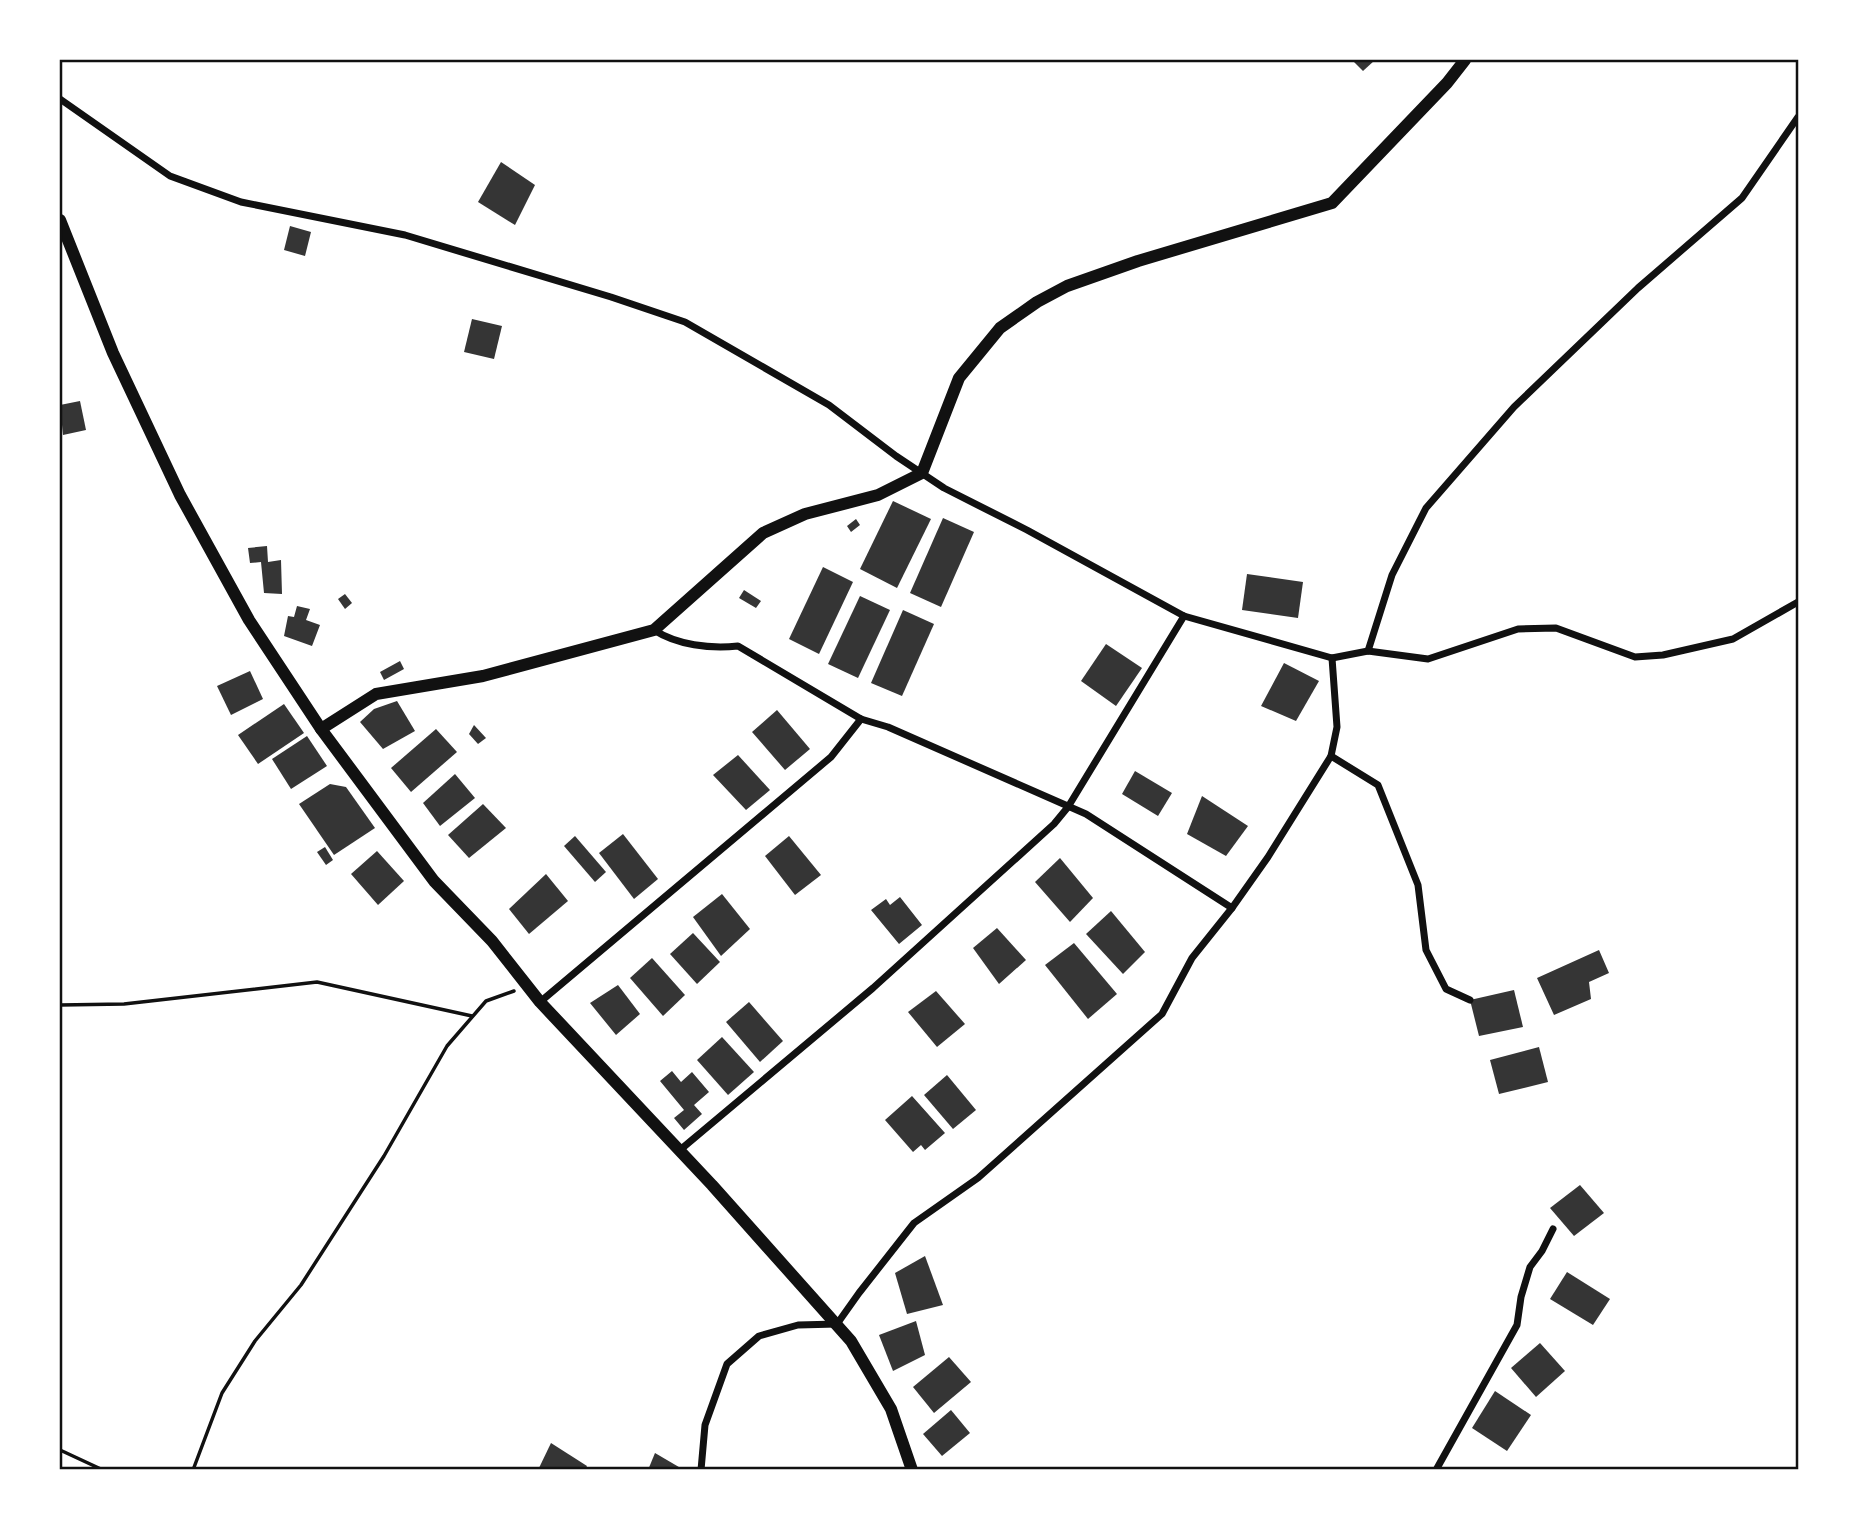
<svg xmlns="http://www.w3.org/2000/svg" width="1858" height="1529" font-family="'Roboto Condensed',sans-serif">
  <rect width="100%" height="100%" fill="#fff"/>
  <!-- building -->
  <g fill="#353535">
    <path d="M 1352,60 L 1375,60 L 1363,71 Z"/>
    <path d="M 501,162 L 535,185 L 515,225 L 478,202 Z"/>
    <path d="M 290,226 L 311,232 L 305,256 L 284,250 Z"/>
    <path d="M 472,319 L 502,326 L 494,359 L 464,352 Z"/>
    <path d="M 80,401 L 86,430 L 63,435 L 60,405 Z"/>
    <path d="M 893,501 L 931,519 L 897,588 L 860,569 Z"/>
    <path d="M 943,518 L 974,532 L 941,607 L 910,593 Z"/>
    <path d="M 856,519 L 860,525 L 851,532 L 847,526 Z"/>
    <path d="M 267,546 L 268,562 L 281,560 L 282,594 L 264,593 L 261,562 L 250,563 L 248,548 Z"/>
    <path d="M 823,567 L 853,582 L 819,654 L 789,639 Z"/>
    <path d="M 1247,574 L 1303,582 L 1298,618 L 1242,610 Z"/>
    <path d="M 744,590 L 761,601 L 756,608 L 739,598 Z"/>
    <path d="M 345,594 L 352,603 L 345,609 L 338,599 Z"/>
    <path d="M 860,596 L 890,610 L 858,678 L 828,664 Z"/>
    <path d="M 297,606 L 310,609 L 306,620 L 320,625 L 312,646 L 284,636 L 288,616 L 294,617 Z"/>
    <path d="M 903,610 L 934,624 L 902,696 L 871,683 Z"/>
    <path d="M 1106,644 L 1142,668 L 1116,706 L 1081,681 Z"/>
    <path d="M 400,661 L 404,669 L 384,680 L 380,672 Z"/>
    <path d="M 1284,663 L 1319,681 L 1296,721 L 1261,706 Z"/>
    <path d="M 250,671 L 263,699 L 231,715 L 217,686 Z"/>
    <path d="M 397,701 L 415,731 L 383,749 L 360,722 L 374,709 Z"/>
    <path d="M 284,704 L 304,733 L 258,764 L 238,735 Z"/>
    <path d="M 777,710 L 810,749 L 785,770 L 752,732 Z"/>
    <path d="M 474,725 L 486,738 L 478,744 L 469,734 Z"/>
    <path d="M 436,729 L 457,752 L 411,792 L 391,768 Z"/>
    <path d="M 307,736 L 327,766 L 291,789 L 272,759 Z"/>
    <path d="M 738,755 L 770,790 L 746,810 L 713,775 Z"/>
    <path d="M 1135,771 L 1172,793 L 1158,816 L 1122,794 Z"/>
    <path d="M 455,774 L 475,798 L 440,826 L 423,803 Z"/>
    <path d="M 330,784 L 346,787 L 375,828 L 334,855 L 299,804 Z"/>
    <path d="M 1202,796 L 1248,826 L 1226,856 L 1187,834 Z"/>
    <path d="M 483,804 L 506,828 L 469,858 L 448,835 Z"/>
    <path d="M 623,834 L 658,879 L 634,899 L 599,853 Z"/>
    <path d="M 575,836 L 606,872 L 595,882 L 564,846 Z"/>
    <path d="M 789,836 L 821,875 L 795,895 L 765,856 Z"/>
    <path d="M 325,847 L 333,860 L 326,865 L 317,852 Z"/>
    <path d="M 377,851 L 404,881 L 378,905 L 351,874 Z"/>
    <path d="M 1060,858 L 1093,898 L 1070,922 L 1035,882 Z"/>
    <path d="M 546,874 L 568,901 L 529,934 L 509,909 Z"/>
    <path d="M 722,894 L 750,929 L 721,956 L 693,917 Z"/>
    <path d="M 900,897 L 922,925 L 899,944 L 871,910 L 886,899 L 890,905 Z"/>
    <path d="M 1111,911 L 1145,952 L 1123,974 L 1086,934 Z"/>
    <path d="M 997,928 L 1026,960 L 999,984 L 973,948 Z"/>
    <path d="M 693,933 L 720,962 L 697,984 L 670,954 Z"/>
    <path d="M 1074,943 L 1117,994 L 1088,1019 L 1045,965 Z"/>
    <path d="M 1599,950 L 1609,973 L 1589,982 L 1591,999 L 1554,1015 L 1537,978 Z"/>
    <path d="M 652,958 L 685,995 L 663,1016 L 630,978 Z"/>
    <path d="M 618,985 L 640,1014 L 616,1035 L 590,1003 Z"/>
    <path d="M 1514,990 L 1523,1027 L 1479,1036 L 1470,1000 Z"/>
    <path d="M 936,991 L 965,1024 L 937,1047 L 908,1012 Z"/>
    <path d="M 749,1002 L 783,1041 L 760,1062 L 726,1022 Z"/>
    <path d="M 722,1037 L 754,1072 L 728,1095 L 697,1060 Z"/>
    <path d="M 1539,1047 L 1548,1082 L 1499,1094 L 1490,1060 Z"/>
    <path d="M 672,1071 L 681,1082 L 692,1072 L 709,1092 L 694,1105 L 702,1114 L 684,1130 L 674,1118 L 684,1110 L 660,1081 Z"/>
    <path d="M 947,1075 L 976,1110 L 953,1129 L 924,1095 Z"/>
    <path d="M 912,1096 L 945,1133 L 925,1150 L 921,1145 L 913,1152 L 885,1120 Z"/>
    <path d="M 1580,1185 L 1604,1213 L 1574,1236 L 1550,1208 Z"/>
    <path d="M 925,1256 L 943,1305 L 907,1314 L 895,1273 Z"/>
    <path d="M 1567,1272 L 1610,1299 L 1593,1325 L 1550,1299 Z"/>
    <path d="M 916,1321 L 925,1355 L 893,1371 L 879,1335 Z"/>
    <path d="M 1540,1343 L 1565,1371 L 1536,1397 L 1511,1368 Z"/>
    <path d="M 949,1357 L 971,1382 L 934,1413 L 913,1387 Z"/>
    <path d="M 1495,1391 L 1531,1415 L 1507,1451 L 1472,1428 Z"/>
    <path d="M 951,1410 L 970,1433 L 942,1456 L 923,1434 Z"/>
    <path d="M 551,1443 L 587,1466 L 585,1470 L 538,1470 Z"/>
    <path d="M 655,1453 L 684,1470 L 648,1470 Z"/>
  </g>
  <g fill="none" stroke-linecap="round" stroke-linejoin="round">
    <!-- path -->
    <g stroke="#111" stroke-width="3.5">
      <path d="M 60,1005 L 124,1004 L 317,982 L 472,1016"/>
      <path d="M 60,1450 L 103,1470"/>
      <path d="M 193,1470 L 222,1393 L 255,1341 L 301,1285 L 384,1156 L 447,1046 L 486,1001 L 514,991"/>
    </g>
    <!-- minor -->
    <g stroke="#111" stroke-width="7">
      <path d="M 60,99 L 170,176 L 241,202 L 405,235 L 611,297 L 685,322 L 829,405 L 896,456 L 944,488 L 1027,530 L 1184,616 L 1332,658 L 1368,651 L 1428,659 L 1518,629 L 1556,628 L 1635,657 L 1663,655 L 1733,639 L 1798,602"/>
      <path d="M 654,630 C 677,645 710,649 738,646 L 861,719 L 888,727 L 1086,814 L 1232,908"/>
      <path d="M 1368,651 L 1392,575 L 1426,508 L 1514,407 L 1638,288 L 1742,198 L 1798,117"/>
      <path d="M 1331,756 L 1378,785 L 1418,885 L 1426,950 L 1446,989 L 1470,1000"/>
      <path d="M 540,1002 L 831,757 L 861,719"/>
      <path d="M 680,1150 L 873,988 L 1054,824 L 1068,807 L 1184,616"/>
      <path d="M 701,1470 L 705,1425 L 727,1364 L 759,1336 L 798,1325 L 837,1324 L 859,1293 L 914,1223 L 978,1178 L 1162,1014 L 1192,958 L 1232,908 L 1268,857 L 1331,756 L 1337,727 L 1332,658"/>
      <path d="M 1436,1470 L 1517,1325 L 1521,1297 L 1530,1267 L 1542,1251 L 1553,1229"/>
    </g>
    <!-- tertiary -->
    <g stroke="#111" stroke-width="12">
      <path d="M 60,220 L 113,353 L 180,495 L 249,620 L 321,729 L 434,881 L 492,941 L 540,1002 L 712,1185 L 851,1341 L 891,1409 L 912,1470"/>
      <path d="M 321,729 L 376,694 L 483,676 L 654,630 L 763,533 L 805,514 L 878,495 L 922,473 L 959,378 L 1000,328 L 1037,302 L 1067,286 L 1138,261 L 1332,203 L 1447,83 L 1465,60"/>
    </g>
  </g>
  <!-- border -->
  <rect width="1858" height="1529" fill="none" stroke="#ffffff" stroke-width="122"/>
  <rect x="61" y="61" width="1736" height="1407" fill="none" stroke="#111" stroke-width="2.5"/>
</svg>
